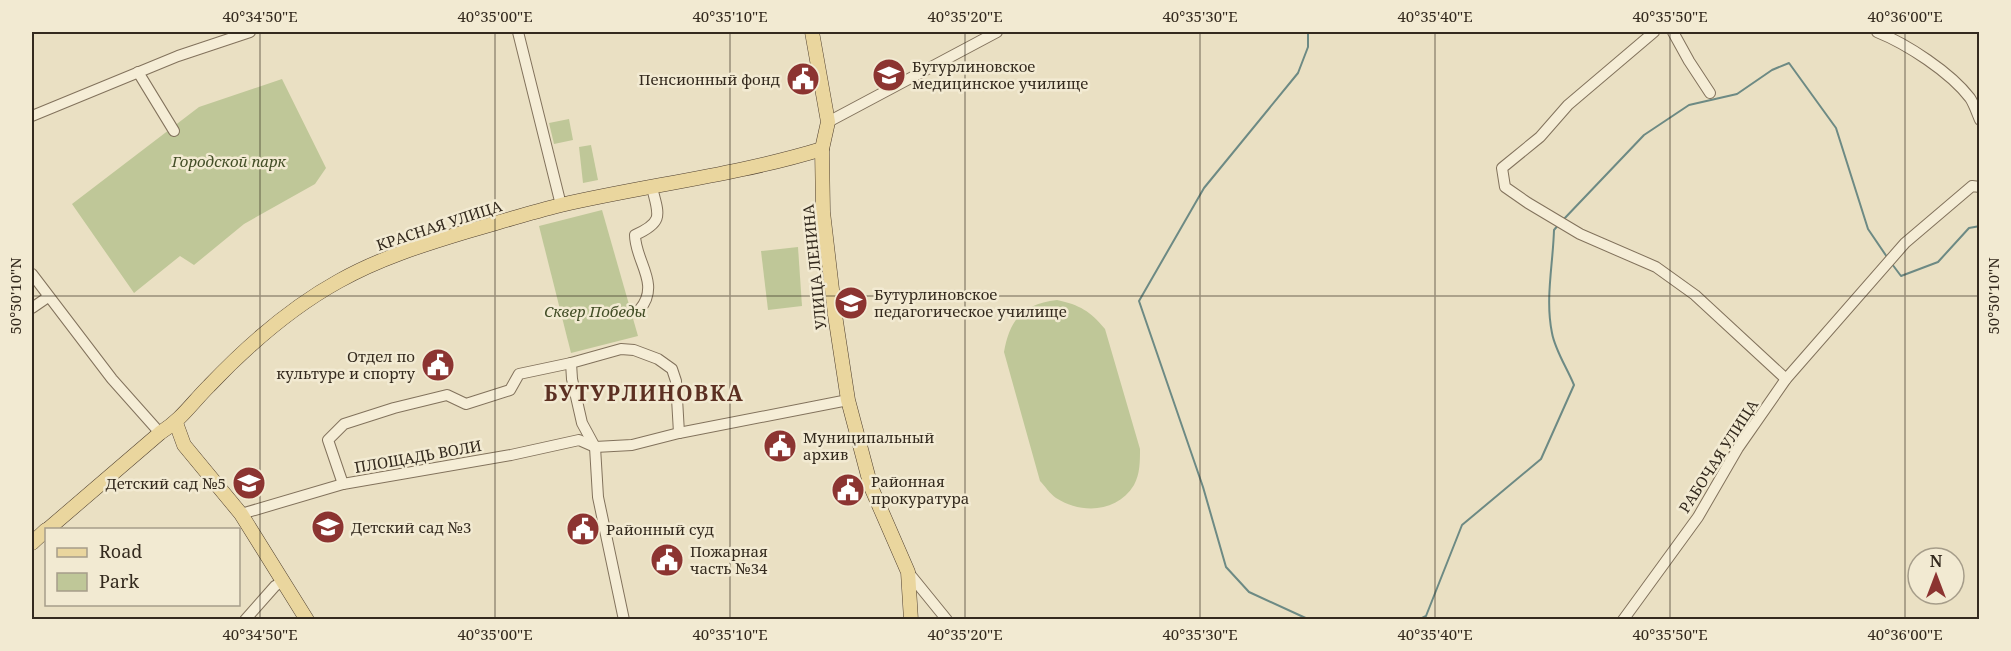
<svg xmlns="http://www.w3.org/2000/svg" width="2011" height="651" font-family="'Noto Serif',serif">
  <rect width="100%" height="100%" fill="#eae0c3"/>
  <!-- green -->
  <g fill="#bfc798">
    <path d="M 282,79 L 326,168 L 315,184 L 244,224 L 194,265 L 180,256 L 134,293 L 72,204 L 199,107 Z"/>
    <path d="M 569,119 L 573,140 L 554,144 L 549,123 Z"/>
    <path d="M 591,145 L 598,180 L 583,183 L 579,147 Z"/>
    <path d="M 602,210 L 638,336 L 571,353 L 539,226 Z"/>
    <path d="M 798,247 L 802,306 L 768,310 L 761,251 Z"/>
    <path d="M 1057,300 C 1080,305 1090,311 1105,329 L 1140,449 C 1140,462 1140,474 1134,485 C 1117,513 1081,514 1056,498 C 1050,494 1045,486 1040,481 L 1004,352 C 1010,318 1024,304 1057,300 Z"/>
  </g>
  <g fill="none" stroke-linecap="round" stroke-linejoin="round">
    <!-- stream -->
    <g stroke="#6d8a84" stroke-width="2">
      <path d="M 1308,32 L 1308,47 L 1298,73 L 1204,188 L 1139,301 L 1203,487 L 1226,567 L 1249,592 L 1310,620"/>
      <path d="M 1563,220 L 1644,135 L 1689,105 L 1737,94 L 1772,70 L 1789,63 L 1836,128 L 1868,229 L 1887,257"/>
      <path d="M 1892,264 L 1901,276 L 1938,262 L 1969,228 L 1980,226"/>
      <path d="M 1418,620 L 1426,616 L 1462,525 L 1541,459 L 1574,385 C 1567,368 1555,350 1552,333 C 1545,299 1553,265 1554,230 L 1559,224"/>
    </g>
    <!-- minor casing -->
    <g stroke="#82725c" stroke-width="12">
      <g id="minor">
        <path d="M 518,32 L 561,205"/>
        <path d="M 1654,32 L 1568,105 L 1540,137 L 1502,168 L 1505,187 L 1528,203 L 1580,234 L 1656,267 L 1695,295 L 1786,379"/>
        <path d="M 1673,32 L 1689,61 L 1710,93"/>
        <path d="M 1877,32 C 1907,44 1950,72 1970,98 C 1974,104 1977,113 1980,120"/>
        <path d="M 138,72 L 174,131"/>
        <path d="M 32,116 L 178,56 L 250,32"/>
        <path d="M 828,122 L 997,32"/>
        <path d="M 32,274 L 112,379 L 160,433"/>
        <path d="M 32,308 L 48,297"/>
        <path d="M 640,309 C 661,284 635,261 635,235 C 664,222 659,215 652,188"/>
        <path d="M 343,484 L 328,440 L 344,424 L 394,408 L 447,395 L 466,404 L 510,390 L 519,374 L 571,363"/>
        <path d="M 241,514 L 343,484 L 511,455 L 579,440 L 595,447 L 632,445 L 679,433 L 848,400"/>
        <path d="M 908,572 L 947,620"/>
        <path d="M 245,620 L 275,586 L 284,581"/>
        <path d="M 624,620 L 598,497 L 595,447 L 582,423 L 572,379 L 571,363 L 621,349 L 634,350 L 658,359 L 672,369 L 676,381 L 679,433"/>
        <path d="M 1623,620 L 1698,517 L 1738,448 L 1786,379 L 1905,243 L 1972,186 L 1980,187"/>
      </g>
    </g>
    <!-- major casing -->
    <g stroke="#504030" stroke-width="15">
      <g id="major">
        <path d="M 812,32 L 828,122 L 822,149 L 823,212 L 835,315 L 848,400 L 871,487 L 908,572 L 911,620"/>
        <path d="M 176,423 L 184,445 L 241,514 L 307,620"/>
        <path d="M 47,530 L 160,433 C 182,419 191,404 209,386 C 247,346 290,308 339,281 C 378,259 422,245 465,232 C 497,223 529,213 561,205 C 648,185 737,175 822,149"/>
        <path d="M 32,543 L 46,530"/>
      </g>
    </g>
    <!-- minor -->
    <use href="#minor" stroke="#f5edd6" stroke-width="10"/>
    <!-- major -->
    <use href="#major" stroke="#ead69e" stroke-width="14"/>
  </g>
  <!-- ticks -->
  <path fill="none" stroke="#342a1e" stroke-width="1.5" stroke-opacity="0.45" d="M 260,32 L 260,620M 495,32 L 495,620M 730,32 L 730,620M 965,32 L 965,620M 1200,32 L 1200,620M 1435,32 L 1435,620M 1670,32 L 1670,620M 1905,32 L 1905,620M 32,296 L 1980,296"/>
  <!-- icons -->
  <defs>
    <g id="university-disc" transform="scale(1.725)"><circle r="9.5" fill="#8c3431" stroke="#f2ead2"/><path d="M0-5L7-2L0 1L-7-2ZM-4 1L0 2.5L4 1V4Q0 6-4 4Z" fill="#fff"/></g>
    <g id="civic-disc" transform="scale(1.725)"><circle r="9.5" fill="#8c3431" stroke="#f2ead2"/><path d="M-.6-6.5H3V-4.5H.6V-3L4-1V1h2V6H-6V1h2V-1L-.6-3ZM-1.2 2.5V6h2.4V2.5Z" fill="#fff"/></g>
    <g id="school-disc" transform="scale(1.725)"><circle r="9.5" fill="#8c3431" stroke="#f2ead2"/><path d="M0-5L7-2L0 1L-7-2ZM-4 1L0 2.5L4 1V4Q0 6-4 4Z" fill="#fff"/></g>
  </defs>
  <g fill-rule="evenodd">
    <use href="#university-disc" x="889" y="75"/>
    <use href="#civic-disc" x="803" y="79"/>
    <use href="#university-disc" x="851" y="303"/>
    <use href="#civic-disc" x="438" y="365"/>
    <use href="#civic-disc" x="780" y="446"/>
    <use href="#school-disc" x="249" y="483"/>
    <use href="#civic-disc" x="848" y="490"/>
    <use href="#school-disc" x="328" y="527"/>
    <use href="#civic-disc" x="583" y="529"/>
    <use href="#civic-disc" x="667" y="560"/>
  </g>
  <g text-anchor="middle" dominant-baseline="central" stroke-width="5" stroke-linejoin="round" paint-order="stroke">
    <!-- poi labels -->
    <g font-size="15" fill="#342a1e" stroke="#f2ead2" text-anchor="start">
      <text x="912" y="66">Бутурлиновское<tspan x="912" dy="17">медицинское училище</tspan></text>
      <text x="780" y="79" text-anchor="end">Пенсионный фонд</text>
      <text x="874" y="294">Бутурлиновское<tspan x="874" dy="17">педагогическое училище</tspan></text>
      <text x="415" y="356" text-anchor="end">Отдел по<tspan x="415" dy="17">культуре и спорту</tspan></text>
      <text x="803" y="437">Муниципальный<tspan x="803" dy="17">архив</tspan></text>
      <text x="871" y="481">Районная<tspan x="871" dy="17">прокуратура</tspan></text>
      <text x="226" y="483" text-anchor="end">Детский сад №5</text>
      <text x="351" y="527">Детский сад №3</text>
      <text x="606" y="529">Районный суд</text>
      <text x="690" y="551">Пожарная<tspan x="690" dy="17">часть №34</tspan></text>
    </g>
    <!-- park labels -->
    <g font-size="15" font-style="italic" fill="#434e27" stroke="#f2ead2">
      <text x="229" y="161">Городской парк</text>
      <text x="595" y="311">Сквер Победы</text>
    </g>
    <!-- street labels -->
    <g font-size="15" fill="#342a1e" stroke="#f2ead2">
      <text transform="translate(439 225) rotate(-18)">КРАСНАЯ УЛИЦА</text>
      <text transform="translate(814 267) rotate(-96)">УЛИЦА ЛЕНИНА</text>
      <text transform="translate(418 456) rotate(-10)">ПЛОЩАДЬ ВОЛИ</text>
      <text transform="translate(1718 456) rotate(-57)">РАБОЧАЯ УЛИЦА</text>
    </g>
    <!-- district labels -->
    <g font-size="21" font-weight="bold" letter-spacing="1.5" fill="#5c3022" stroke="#f2ead2">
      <text x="644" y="393">БУТУРЛИНОВКА</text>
    </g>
  </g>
  <!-- border -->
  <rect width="2011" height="651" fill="none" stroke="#f2ead2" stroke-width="66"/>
  <!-- legend -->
  <rect x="45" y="528" width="195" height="78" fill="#f2ead2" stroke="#a69d8a" stroke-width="1.5"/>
  <rect x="57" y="548" width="30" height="9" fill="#ead69e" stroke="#a69d8a" stroke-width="1.5"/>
  <text x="99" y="558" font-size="18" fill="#342a1e">Road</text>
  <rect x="57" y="573" width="30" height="18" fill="#bfc798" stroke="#a69d8a" stroke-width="1.5"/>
  <text x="99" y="588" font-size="18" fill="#342a1e">Park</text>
  <!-- north arrow -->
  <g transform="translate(1936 576)"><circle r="28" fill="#f2ead2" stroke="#a69d8a" stroke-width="1.5"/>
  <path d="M0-4.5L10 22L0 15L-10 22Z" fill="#8c3431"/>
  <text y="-9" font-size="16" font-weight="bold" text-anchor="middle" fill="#342a1e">N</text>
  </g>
  <rect x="33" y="33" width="1945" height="585" fill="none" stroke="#342a1e" stroke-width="2"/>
  <g font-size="15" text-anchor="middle" fill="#342a1e">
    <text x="260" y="22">40°34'50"E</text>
    <text x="495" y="22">40°35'00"E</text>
    <text x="730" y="22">40°35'10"E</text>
    <text x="965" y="22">40°35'20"E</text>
    <text x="1200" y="22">40°35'30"E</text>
    <text x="1435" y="22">40°35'40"E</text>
    <text x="1670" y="22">40°35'50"E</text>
    <text x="1905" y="22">40°36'00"E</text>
    <text transform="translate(16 296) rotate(-90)" y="5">50°50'10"N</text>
    <text transform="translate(1994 296) rotate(-90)" y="5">50°50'10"N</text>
    <text x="260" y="640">40°34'50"E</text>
    <text x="495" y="640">40°35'00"E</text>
    <text x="730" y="640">40°35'10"E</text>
    <text x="965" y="640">40°35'20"E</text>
    <text x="1200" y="640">40°35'30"E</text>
    <text x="1435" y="640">40°35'40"E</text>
    <text x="1670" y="640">40°35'50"E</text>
    <text x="1905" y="640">40°36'00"E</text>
  </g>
</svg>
